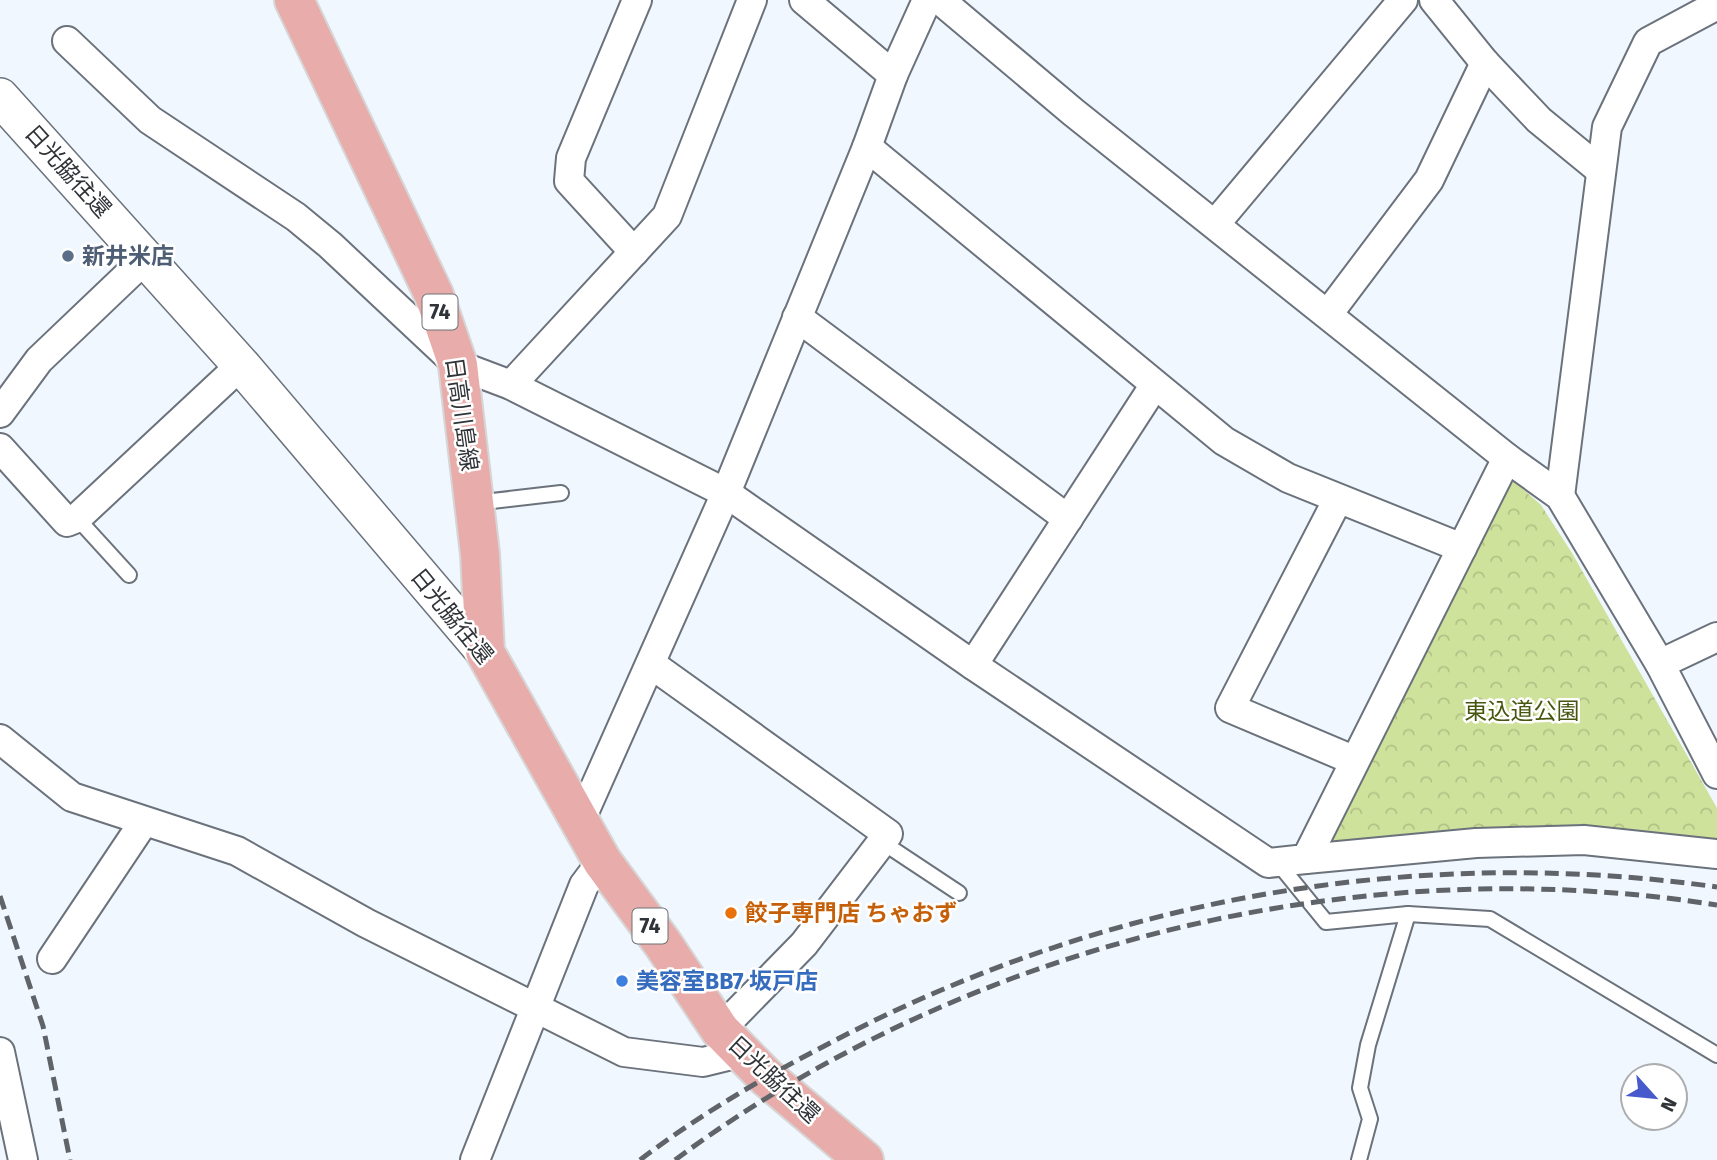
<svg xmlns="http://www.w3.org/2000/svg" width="1717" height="1160" font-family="'Fira Sans','Noto Sans JP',sans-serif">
  <defs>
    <pattern id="park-crowns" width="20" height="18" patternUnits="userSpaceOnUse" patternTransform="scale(1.75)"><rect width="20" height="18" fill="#cfe29b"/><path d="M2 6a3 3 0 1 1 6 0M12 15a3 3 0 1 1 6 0" fill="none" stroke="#b2c286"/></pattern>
  </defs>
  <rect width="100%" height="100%" fill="#f0f7ff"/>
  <!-- park -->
  <path fill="url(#park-crowns)" d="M 1514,481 L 1541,505 L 1572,553 L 1717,808 L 1717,844 L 1328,847 L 1373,738 L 1502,483 Z"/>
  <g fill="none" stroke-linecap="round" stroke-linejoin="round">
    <!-- service casing -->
    <g stroke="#6b727b" stroke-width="18">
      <g id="service">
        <path d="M 475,503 L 561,493"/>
        <path d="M 77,518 L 129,575"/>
        <path d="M 882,842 L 959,893"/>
        <path d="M 1278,863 L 1326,922 L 1408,914 L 1490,919 L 1717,1055"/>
        <path d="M 1359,1160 L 1370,1119 L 1360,1088 L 1368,1045 L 1408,914"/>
      </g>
    </g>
    <!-- minor casing -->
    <g stroke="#6b727b" stroke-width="32">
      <g id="minor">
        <path d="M 804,0 L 893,75"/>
        <path d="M 940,0 L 1073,112 L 1507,458 L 1560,496 L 1660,664 L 1717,774"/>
        <path d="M 1434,0 L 1485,63 L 1539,120 L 1600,170"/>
        <path d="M 67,41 L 150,120 L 296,217 L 330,245 L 458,365 L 511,385 L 726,493 L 973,665 L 1268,863 L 1306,859 L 1507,458"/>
        <path d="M 867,147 L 1224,441 L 1288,478 L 1462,548"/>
        <path d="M 1216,223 L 1403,0"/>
        <path d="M 634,252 L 569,181 L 571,158 L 637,0"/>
        <path d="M 1328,314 L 1429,180 L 1485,63"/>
        <path d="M 797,317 L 1068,519"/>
        <path d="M 511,385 L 667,216 L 752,0"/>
        <path d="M 0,413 L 39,360 L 146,258"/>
        <path d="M 0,448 L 67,522 L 77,518 L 241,365"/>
        <path d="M 1560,496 L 1607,127 L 1648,42 L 1717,5"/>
        <path d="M 1338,499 L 1230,708 L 1353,760"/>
        <path d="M 651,664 L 888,834 L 804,944 L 720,1030"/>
        <path d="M 1660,664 L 1717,637"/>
        <path d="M 973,665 L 1154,386"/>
        <path d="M 0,739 L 72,797 L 237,851 L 366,923 L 624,1052 L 703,1062 L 744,1052"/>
        <path d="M 581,819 L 726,493 L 867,147 L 893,75 L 927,0"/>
        <path d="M 1306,859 L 1476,843 L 1584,840 L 1717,854"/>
        <path d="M 52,959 L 143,823"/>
        <path d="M 0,1052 L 23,1160"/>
        <path d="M 475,1160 L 584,885 L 602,861"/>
      </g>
    </g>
    <!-- tertiary casing -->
    <g stroke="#6b727b" stroke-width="40">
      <path id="tertiary" d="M 0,97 L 241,365 L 485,652"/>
    </g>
    <!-- primary casing -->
    <g stroke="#d6d6d7" stroke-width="42">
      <path id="primary" d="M 294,0 L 434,295 L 458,365 L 480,554 L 485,652 L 602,861 L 663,944 L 720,1030 L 766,1077 L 864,1160"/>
    </g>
    <!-- service -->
    <use href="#service" stroke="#fff" stroke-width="14"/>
    <!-- minor -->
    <use href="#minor" stroke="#fff" stroke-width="28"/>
    <!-- tertiary -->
    <use href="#tertiary" stroke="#fff" stroke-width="37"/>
    <!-- primary -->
    <use href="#primary" stroke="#e8adaa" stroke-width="38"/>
    <!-- rail -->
    <g stroke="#606469" stroke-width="5" stroke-dasharray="14 7" stroke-linecap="butt">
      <path d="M 0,896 L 43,1026 L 70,1160"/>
      <path d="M 640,1160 C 699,1115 764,1077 830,1043 C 1103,899 1411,844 1717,887"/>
      <path d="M 675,1160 C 968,943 1356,848 1717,905"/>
    </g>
  </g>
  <!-- markers -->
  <circle fill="#5c6f8a" stroke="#fff" stroke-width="2.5" cx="68" cy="256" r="7"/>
  <circle fill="#e8710a" stroke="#fff" stroke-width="2.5" cx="731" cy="913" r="7"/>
  <circle fill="#3f7fe0" stroke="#fff" stroke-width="2.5" cx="622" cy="981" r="7"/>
  <g text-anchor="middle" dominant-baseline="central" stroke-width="5" stroke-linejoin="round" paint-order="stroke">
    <!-- shield labels -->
    <g fill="#fff" stroke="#6e7073" stroke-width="2">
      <rect x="422.5" y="294.5" width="35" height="35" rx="5"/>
      <rect x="632.5" y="908.5" width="35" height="35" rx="5"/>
    </g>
    <g font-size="21" font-weight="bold" fill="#303337">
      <text x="440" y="312">74</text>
      <text x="650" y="926">74</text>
    </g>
    <!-- street labels -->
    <g font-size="23" fill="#303337" stroke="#fff">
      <text transform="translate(68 171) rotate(48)">日光脇往還</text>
      <text transform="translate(462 414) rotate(82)">日高川島線</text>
      <text transform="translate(452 616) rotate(51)">日光脇往還</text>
      <text transform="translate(774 1079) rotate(43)">日光脇往還</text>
    </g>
    <!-- service labels -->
    <g font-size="23" font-weight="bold" fill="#4e5e75" stroke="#fff" text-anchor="start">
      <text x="82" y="256">新井米店</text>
    </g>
    <!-- park labels -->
    <g font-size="23" fill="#47550f" stroke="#fff">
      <text x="1522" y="711">東込道公園</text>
    </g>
    <!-- food labels -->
    <g font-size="23" font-weight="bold" fill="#c56008" stroke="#fff" text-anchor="start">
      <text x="745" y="913">餃子専門店 ちゃおず</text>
    </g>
    <!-- shop labels -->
    <g font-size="23" font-weight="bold" fill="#366cbe" stroke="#fff" text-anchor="start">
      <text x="636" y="981">美容室BB7 坂戸店</text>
    </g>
  </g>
  <!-- north arrow -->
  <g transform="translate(1654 1097) rotate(117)"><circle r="33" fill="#ffffff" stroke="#acadaf" stroke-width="2"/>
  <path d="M0-5L12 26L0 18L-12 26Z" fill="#4659cd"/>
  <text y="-10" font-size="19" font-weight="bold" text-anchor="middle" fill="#303337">N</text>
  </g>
</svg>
